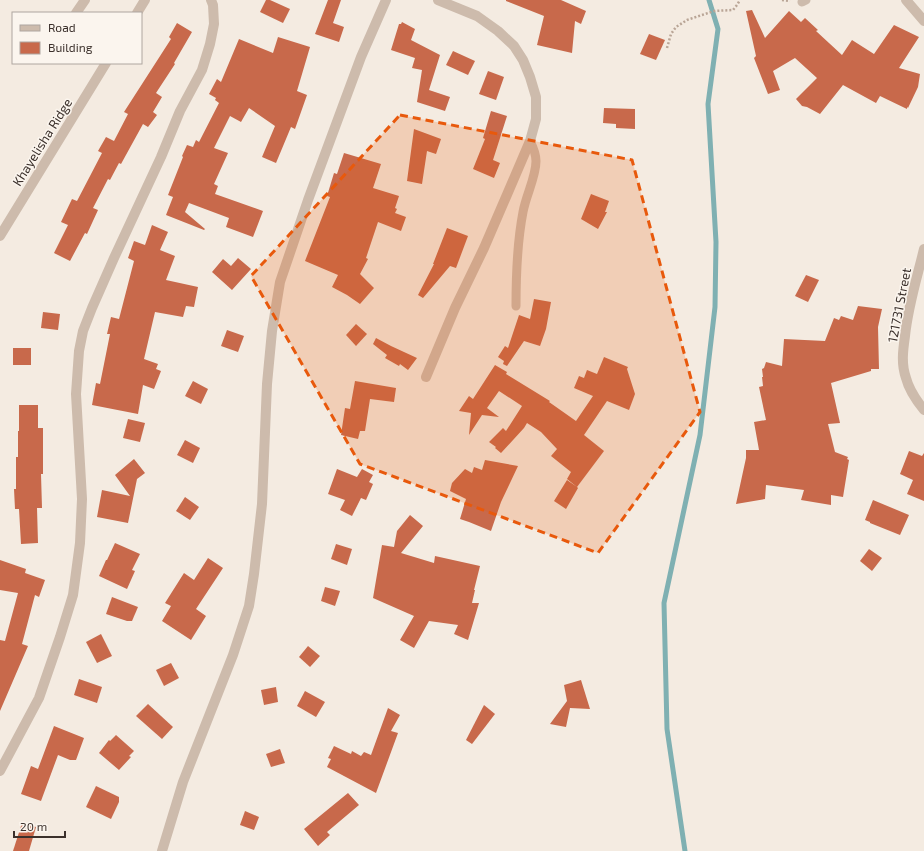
<svg xmlns="http://www.w3.org/2000/svg" width="924" height="851" font-family="'Exo 2',sans-serif">
  <rect width="100%" height="100%" fill="#f4ebe1"/>
  <g fill="none" stroke-linecap="round" stroke-linejoin="round">
    <!-- stream -->
    <path stroke="#7fb0b2" stroke-width="5" d="M 685,851 L 667,729 L 664,603 L 700,435 L 715,307 L 716,242 L 708,104 L 718,29 L 709,0"/>
  </g>
  <!-- building -->
  <g fill="#c8694b">
    <path d="M 266,0 L 270,0 L 290,9 L 283,23 L 260,12 Z"/>
    <path d="M 328,0 L 341,0 L 333,23 L 344,27 L 339,42 L 315,34 Z"/>
    <path d="M 506,0 L 561,0 L 586,11 L 581,24 L 575,21 L 572,53 L 537,45 L 544,16 L 506,1 Z"/>
    <path d="M 752,10 L 765,38 L 789,11 L 801,22 L 805,18 L 818,30 L 816,31 L 842,55 L 852,40 L 874,54 L 894,25 L 919,37 L 899,68 L 920,74 L 918,87 L 908,108 L 907,107 L 907,109 L 880,96 L 876,103 L 843,85 L 820,114 L 807,107 L 802,106 L 796,99 L 817,78 L 795,58 L 773,71 L 780,90 L 768,94 L 754,58 L 756,56 L 746,11 Z"/>
    <path d="M 402,22 L 415,29 L 411,40 L 440,55 L 429,90 L 450,97 L 445,111 L 417,102 L 422,70 L 412,68 L 415,58 L 391,50 L 399,24 L 401,24 Z"/>
    <path d="M 177,23 L 192,32 L 174,63 L 175,64 L 156,93 L 162,97 L 153,112 L 157,115 L 148,127 L 143,124 L 121,164 L 119,163 L 110,180 L 108,179 L 93,208 L 98,210 L 87,234 L 85,233 L 70,261 L 54,253 L 68,225 L 61,222 L 72,199 L 77,201 L 102,153 L 98,151 L 106,137 L 114,141 L 128,114 L 124,112 L 171,39 L 169,37 Z"/>
    <path d="M 649,34 L 665,40 L 656,60 L 640,54 Z"/>
    <path d="M 278,37 L 310,47 L 297,91 L 307,95 L 295,129 L 291,127 L 276,163 L 262,157 L 275,126 L 249,108 L 241,122 L 230,116 L 214,148 L 228,153 L 214,184 L 218,186 L 215,194 L 263,211 L 253,237 L 226,227 L 229,218 L 189,203 L 185,212 L 205,229 L 204,230 L 166,215 L 173,197 L 168,195 L 183,157 L 182,156 L 187,145 L 193,147 L 196,140 L 199,142 L 219,103 L 215,100 L 216,98 L 209,94 L 217,79 L 221,82 L 239,39 L 273,53 Z"/>
    <path d="M 453,51 L 475,61 L 468,75 L 446,65 Z"/>
    <path d="M 488,71 L 504,77 L 496,100 L 479,94 Z"/>
    <path d="M 604,108 L 635,109 L 635,129 L 616,128 L 616,124 L 603,123 Z"/>
    <path d="M 491,111 L 507,116 L 493,160 L 500,163 L 494,178 L 473,169 L 485,139 L 483,138 Z"/>
    <path d="M 414,129 L 441,139 L 436,154 L 427,151 L 422,184 L 407,181 Z"/>
    <path d="M 344,153 L 381,164 L 373,188 L 399,196 L 395,208 L 397,209 L 395,213 L 406,217 L 401,231 L 378,222 L 366,258 L 368,259 L 360,274 L 374,288 L 360,304 L 347,295 L 332,287 L 338,275 L 305,261 L 330,197 L 327,196 L 334,173 L 337,174 Z"/>
    <path d="M 591,194 L 609,201 L 605,212 L 607,212 L 598,229 L 581,219 Z"/>
    <path d="M 152,225 L 168,232 L 160,250 L 175,256 L 166,280 L 198,287 L 194,307 L 186,306 L 183,317 L 155,312 L 144,359 L 158,364 L 156,369 L 161,371 L 154,389 L 143,385 L 138,414 L 92,405 L 96,383 L 100,384 L 110,334 L 107,334 L 111,317 L 119,319 L 134,261 L 128,258 L 134,241 L 145,245 Z"/>
    <path d="M 447,228 L 468,236 L 456,268 L 450,266 L 423,298 L 418,295 L 434,264 L 433,264 Z"/>
    <path d="M 238,258 L 251,269 L 232,290 L 212,272 L 223,259 L 231,266 Z"/>
    <path d="M 806,275 L 819,280 L 808,302 L 795,296 Z"/>
    <path d="M 534,299 L 551,302 L 546,329 L 540,346 L 524,341 L 507,366 L 503,364 L 504,361 L 498,357 L 505,346 L 508,348 L 519,315 L 530,319 Z"/>
    <path d="M 858,306 L 882,309 L 878,327 L 879,369 L 871,369 L 871,371 L 831,383 L 840,423 L 828,424 L 835,452 L 848,457 L 847,459 L 849,460 L 843,497 L 831,495 L 831,505 L 801,500 L 804,490 L 766,485 L 765,499 L 736,504 L 746,458 L 746,450 L 759,450 L 754,422 L 766,420 L 759,387 L 763,386 L 762,377 L 763,377 L 762,369 L 764,368 L 766,362 L 782,366 L 784,339 L 825,341 L 834,318 L 839,320 L 841,316 L 853,320 Z"/>
    <path d="M 43,312 L 60,314 L 58,330 L 41,328 Z"/>
    <path d="M 356,324 L 367,334 L 356,346 L 346,335 Z"/>
    <path d="M 227,330 L 244,336 L 238,352 L 221,346 Z"/>
    <path d="M 376,338 L 391,346 L 417,358 L 408,370 L 400,364 L 399,366 L 385,358 L 387,355 L 373,344 Z"/>
    <rect x="13" y="348" width="18" height="17"/>
    <path d="M 604,357 L 628,367 L 627,369 L 635,394 L 629,410 L 607,401 L 584,435 L 604,451 L 577,487 L 578,488 L 566,509 L 554,501 L 567,480 L 577,487 L 567,479 L 571,472 L 551,456 L 557,449 L 541,432 L 527,423 L 524,428 L 501,453 L 495,448 L 496,447 L 489,442 L 503,428 L 506,431 L 522,406 L 499,391 L 487,408 L 499,417 L 482,415 L 469,435 L 471,413 L 459,411 L 469,396 L 473,399 L 495,365 L 507,372 L 506,374 L 550,401 L 549,402 L 576,421 L 593,396 L 574,388 L 579,376 L 584,378 L 587,370 L 597,374 Z"/>
    <path d="M 193,381 L 208,389 L 201,404 L 185,396 Z"/>
    <path d="M 355,381 L 396,388 L 394,402 L 370,399 L 365,431 L 360,431 L 358,439 L 341,435 L 345,408 L 350,409 Z"/>
    <path d="M 19,405 L 38,405 L 38,428 L 43,428 L 43,474 L 41,474 L 42,508 L 37,508 L 38,543 L 21,544 L 19,509 L 15,509 L 14,489 L 16,489 L 16,457 L 18,457 L 18,431 L 19,431 Z"/>
    <path d="M 128,419 L 145,423 L 140,442 L 123,438 Z"/>
    <path d="M 185,440 L 200,448 L 193,463 L 177,455 Z"/>
    <path d="M 909,451 L 922,456 L 924,453 L 924,501 L 907,494 L 913,480 L 900,474 Z"/>
    <path d="M 134,459 L 145,473 L 137,479 L 128,523 L 97,517 L 102,490 L 130,496 L 115,475 Z"/>
    <path d="M 485,460 L 518,466 L 501,502 L 491,531 L 469,522 L 460,519 L 466,499 L 450,491 L 452,483 L 465,469 L 472,473 L 474,467 L 482,470 Z"/>
    <path d="M 337,469 L 357,477 L 362,469 L 373,475 L 369,482 L 373,484 L 366,500 L 361,498 L 352,516 L 340,510 L 345,500 L 328,494 Z"/>
    <path d="M 185,497 L 199,507 L 190,520 L 176,511 Z"/>
    <path d="M 873,500 L 909,515 L 900,535 L 870,523 L 870,522 L 865,520 Z"/>
    <path d="M 410,515 L 423,526 L 401,553 L 434,563 L 435,556 L 480,566 L 474,590 L 475,590 L 472,603 L 479,603 L 468,640 L 454,634 L 458,625 L 429,621 L 414,648 L 400,640 L 414,616 L 373,598 L 382,545 L 394,547 L 397,531 Z"/>
    <path d="M 115,543 L 140,554 L 132,570 L 135,571 L 127,589 L 99,576 L 106,560 L 107,560 Z"/>
    <path d="M 336,544 L 352,549 L 347,565 L 331,559 Z"/>
    <path d="M 869,549 L 882,558 L 872,571 L 860,561 Z"/>
    <path d="M 208,558 L 223,568 L 196,609 L 206,616 L 191,640 L 162,621 L 171,606 L 165,603 L 184,573 L 194,580 Z"/>
    <path d="M 0,560 L 26,569 L 25,573 L 45,580 L 39,597 L 35,595 L 22,644 L 28,646 L 0,711 L 0,640 L 5,641 L 18,593 L 0,590 Z"/>
    <path d="M 325,587 L 340,591 L 335,606 L 321,601 Z"/>
    <path d="M 112,597 L 138,607 L 132,621 L 127,621 L 106,614 Z"/>
    <path d="M 101,634 L 112,656 L 97,663 L 86,642 Z"/>
    <path d="M 308,646 L 320,656 L 310,667 L 299,657 Z"/>
    <path d="M 171,663 L 179,678 L 164,686 L 156,670 Z"/>
    <path d="M 79,679 L 102,687 L 97,703 L 74,695 Z"/>
    <path d="M 581,680 L 590,709 L 570,708 L 566,727 L 550,724 L 567,701 L 564,685 Z"/>
    <path d="M 276,687 L 278,702 L 264,705 L 261,690 Z"/>
    <path d="M 305,691 L 325,702 L 316,717 L 297,706 Z"/>
    <path d="M 148,704 L 173,727 L 162,739 L 136,716 Z"/>
    <path d="M 484,705 L 495,714 L 472,744 L 466,740 Z"/>
    <path d="M 388,708 L 400,715 L 391,731 L 398,733 L 376,793 L 327,767 L 331,759 L 328,758 L 334,746 L 351,754 L 352,751 L 361,756 L 364,752 L 371,755 Z"/>
    <path d="M 54,726 L 84,738 L 76,760 L 70,760 L 58,755 L 41,801 L 21,794 L 31,766 L 38,769 Z"/>
    <path d="M 116,735 L 134,751 L 129,756 L 131,757 L 119,770 L 99,753 L 109,740 L 110,741 Z"/>
    <path d="M 280,749 L 285,763 L 271,767 L 266,754 Z"/>
    <path d="M 96,786 L 119,797 L 119,802 L 111,819 L 86,807 Z"/>
    <path d="M 348,793 L 359,805 L 327,832 L 330,835 L 318,846 L 304,829 Z"/>
    <path d="M 245,811 L 259,817 L 254,830 L 240,825 Z"/>
    <path d="M 22,823 L 36,827 L 29,851 L 13,851 Z"/>
  </g>
  <g fill="none" stroke-linecap="round" stroke-linejoin="round">
    <!-- path -->
    <g stroke="#b9a596" stroke-width="2.5" stroke-dasharray="2 2" stroke-linecap="butt">
      <path d="M 782,0 L 790,1"/>
      <path d="M 667,48 L 671,34 L 676,27 L 687,20 L 714,11 L 733,10 L 737,5 L 740,0"/>
    </g>
    <!-- service -->
    <g stroke="#cdbbac" stroke-width="9">
      <path d="M 802,2 L 806,0"/>
      <path d="M 516,306 C 516,275 517,243 523,212 C 526,195 536,177 536,161 C 536,154 533,147 530,141"/>
    </g>
    <!-- minor -->
    <g stroke="#cdbbac" stroke-width="10">
      <path d="M 906,0 L 924,21"/>
      <path d="M 76,13 L 85,0"/>
      <path d="M 137,13 L 145,0"/>
      <path d="M 0,236 L 106,63"/>
      <path d="M 924,249 C 917,278 908,306 905,336 C 903,350 901,364 906,378 C 909,390 916,400 924,410"/>
      <path d="M 426,377 L 455,308 L 484,248 L 509,190 L 530,141 L 536,119 L 536,97 L 530,77 L 523,60 L 514,46 L 498,31 L 477,16 L 438,0"/>
      <path d="M 0,771 L 39,698 L 60,637 L 73,595 L 80,543 L 82,499 L 76,394 L 79,351 L 83,331 L 92,308 L 114,258 L 161,157 L 180,111 L 202,70 L 210,44 L 214,24 L 213,5 L 211,0"/>
      <path d="M 162,851 L 183,782 L 233,655 L 249,606 L 254,574 L 262,504 L 267,384 L 272,331 L 280,282 L 308,200 L 361,57 L 386,0"/>
    </g>
  </g>
  <!-- marked area -->
  <path fill="#e8590c" fill-opacity="0.2" stroke="#e8590c" stroke-width="3" stroke-dasharray="8 5" stroke-linejoin="round" d="M 400,115 L 632,160 L 700,412 L 598,553 L 360,464 L 251,276 Z"/>
  <g text-anchor="middle" dominant-baseline="central" stroke-width="3" stroke-linejoin="round" paint-order="stroke">
    <!-- street labels -->
    <g font-size="13" fill="#3b302b" stroke="#fbf5ee">
      <text transform="translate(42 142) rotate(-58)">Khayelisha Ridge</text>
      <text transform="translate(899 305) rotate(-79)">121731 Street</text>
    </g>
  </g>
  <!-- legend -->
  <rect x="12" y="12" width="130" height="52" fill="#fbf5ee" stroke="#aea6a0"/>
  <rect x="20" y="25" width="20" height="6" fill="#cdbbac" stroke="#aea6a0"/>
  <text x="48" y="32" font-size="12" fill="#3b302b">Road</text>
  <rect x="20" y="42" width="20" height="12" fill="#c8694b" stroke="#aea6a0"/>
  <text x="48" y="52" font-size="12" fill="#3b302b">Building</text>
  <!-- scale -->
  <path d="M14 831v6h51v-6" fill="none" stroke="#3b302b" stroke-width="2"/>
  <text x="20" y="831" font-size="12" fill="#3b302b" stroke="#fbf5ee" stroke-width="3" paint-order="stroke">20 m</text>
</svg>
